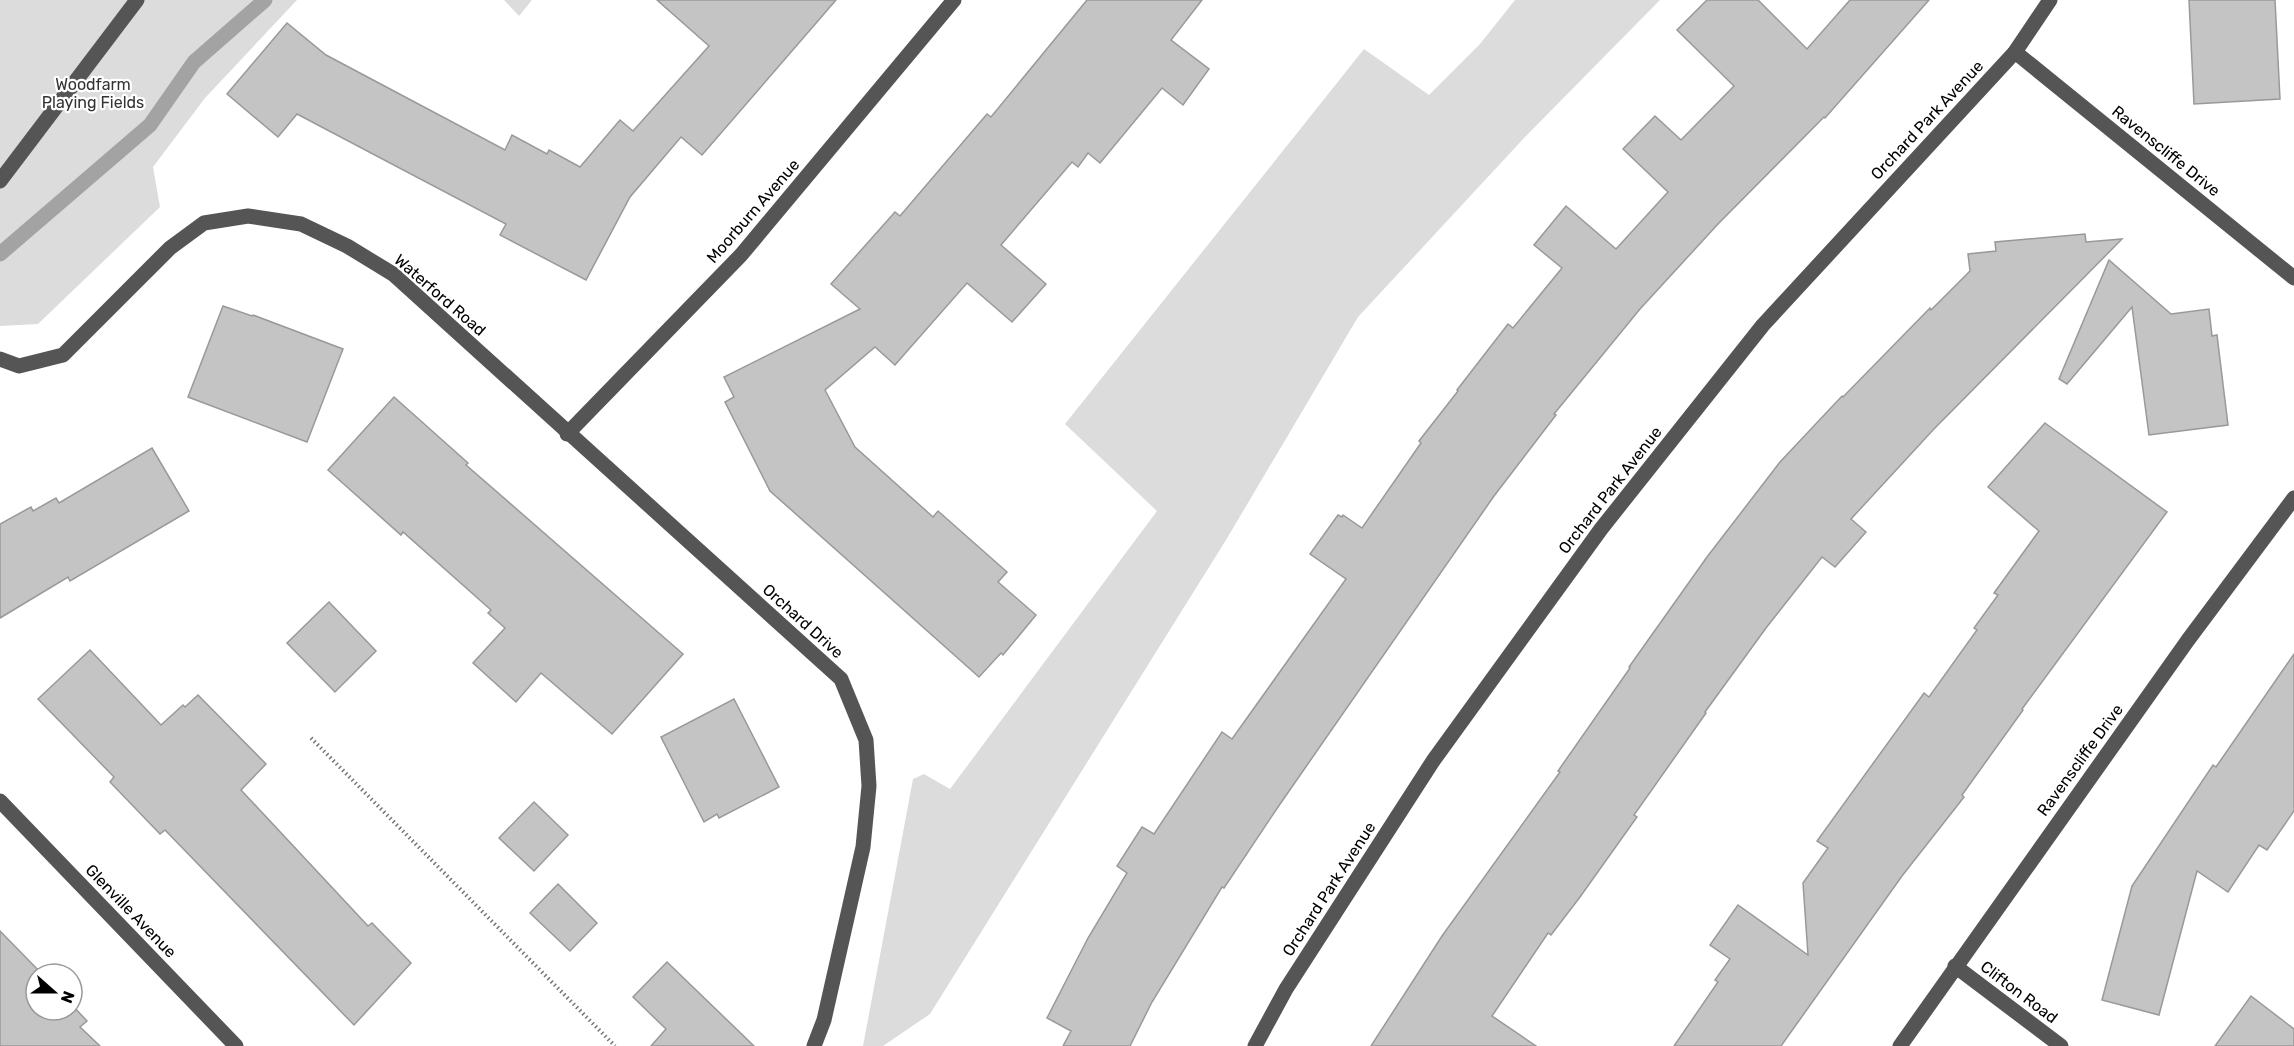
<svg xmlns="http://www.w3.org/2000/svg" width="2294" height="1046" font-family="Rubik,sans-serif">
  <rect width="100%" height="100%" fill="#fff"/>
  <!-- green -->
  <g fill="#dcdcdc">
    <path d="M 0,0 L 297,0 L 205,98 L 153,167 L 160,207 L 38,324 L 0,326 Z"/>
    <path d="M 504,0 L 532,0 L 519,16 Z"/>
    <path d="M 1515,0 L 1660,0 L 1525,137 L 1358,317 L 1226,540 L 930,1014 L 883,1046 L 863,1046 L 913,779 L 924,774 L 950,789 L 1157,511 L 1065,424 L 1364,49 L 1429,95 L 1480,44 Z"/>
  </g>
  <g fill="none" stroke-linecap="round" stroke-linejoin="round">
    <!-- stream -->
    <path stroke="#a3a3a3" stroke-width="15" d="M 0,254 L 150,125 L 194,62 L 265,0"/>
  </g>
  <!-- building -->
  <g fill="#c4c4c4" stroke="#999" stroke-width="1.5">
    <path d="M 657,0 L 836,0 L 702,155 L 681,137 L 630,197 L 586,280 L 500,235 L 506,224 L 297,114 L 278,137 L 227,94 L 287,23 L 326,55 L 505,150 L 512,135 L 547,154 L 549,150 L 580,167 L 620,120 L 633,131 L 709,46 Z"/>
    <path d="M 1087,0 L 1202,0 L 1171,40 L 1209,69 L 1183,105 L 1162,88 L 1100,163 L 1088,153 L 1078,167 L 1072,162 L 1001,245 L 1046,284 L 1012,322 L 967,283 L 895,365 L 875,347 L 825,390 L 855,447 L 933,517 L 938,511 L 1007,572 L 998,582 L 1036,615 L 1003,655 L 1001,653 L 979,677 L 770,491 L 725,402 L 734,397 L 724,377 L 860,309 L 831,284 L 895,212 L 900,216 L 987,114 L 991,117 Z"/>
    <path d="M 1707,0 L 1758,0 L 1807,49 L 1850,0 L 1929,0 L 1825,118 L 1824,117 L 1718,224 L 1640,309 L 1554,414 L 1556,415 L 1494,496 L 1278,807 L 1224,888 L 1222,887 L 1152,1002 L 1130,1046 L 1063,1046 L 1071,1031 L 1047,1018 L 1088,938 L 1127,873 L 1117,866 L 1142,827 L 1154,834 L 1222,732 L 1232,739 L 1346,579 L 1310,554 L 1338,515 L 1342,517 L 1343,515 L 1362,528 L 1421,443 L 1419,441 L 1458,391 L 1457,390 L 1508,324 L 1513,328 L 1562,268 L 1534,245 L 1566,206 L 1616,249 L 1668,192 L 1623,149 L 1655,116 L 1681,140 L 1734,86 L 1677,30 Z"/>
    <path d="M 2189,0 L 2275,0 L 2280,99 L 2194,104 Z"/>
    <path d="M 2085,234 L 2086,242 L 2122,239 L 1933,430 L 1851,519 L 1866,532 L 1835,567 L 1822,557 L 1766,628 L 1705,712 L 1706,713 L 1634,815 L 1637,817 L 1580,897 L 1551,935 L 1548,933 L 1492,1016 L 1536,1046 L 1371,1046 L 1442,936 L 1560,772 L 1558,771 L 1630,668 L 1629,667 L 1707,557 L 1780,462 L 1842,396 L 1843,397 L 1930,308 L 1931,310 L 1970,271 L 1968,254 L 1996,251 L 1995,242 Z"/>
    <path d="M 2109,260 L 2171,314 L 2209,309 L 2212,336 L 2217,335 L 2228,425 L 2149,435 L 2132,307 L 2067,384 L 2059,379 Z"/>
    <path d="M 223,306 L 252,316 L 253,315 L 343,349 L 307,442 L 188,397 Z"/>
    <path d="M 394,397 L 468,463 L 466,465 L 683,654 L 612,734 L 541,673 L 516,702 L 473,663 L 505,628 L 488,613 L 491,610 L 403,532 L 401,535 L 328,470 Z"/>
    <path d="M 2045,423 L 2167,512 L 2022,709 L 2023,710 L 1962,795 L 1964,797 L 1902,876 L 1781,1046 L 1674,1046 L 1718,982 L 1715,980 L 1730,959 L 1710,945 L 1738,905 L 1808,955 L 1803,883 L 1828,848 L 1817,841 L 1924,693 L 1929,697 L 1977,630 L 1974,628 L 1998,595 L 1994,593 L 2039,531 L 1988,487 Z"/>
    <path d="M 152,448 L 189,511 L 70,581 L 68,577 L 0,618 L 0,524 L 31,507 L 33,511 L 56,498 L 59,503 Z"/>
    <path d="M 329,602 L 376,651 L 335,692 L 287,643 Z"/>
    <path d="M 90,650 L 161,725 L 183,705 L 185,707 L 198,695 L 266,764 L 241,790 L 368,926 L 372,923 L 411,963 L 354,1025 L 165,830 L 160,834 L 110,782 L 114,777 L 38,699 Z"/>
    <path d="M 2294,654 L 2294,811 L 2267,850 L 2259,845 L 2228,892 L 2197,871 L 2159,1015 L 2102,1000 L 2132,886 L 2213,765 L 2216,767 Z"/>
    <path d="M 734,699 L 779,787 L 719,818 L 717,814 L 704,822 L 661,737 Z"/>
    <path d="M 534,802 L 568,835 L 534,871 L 499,838 Z"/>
    <path d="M 558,884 L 597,923 L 570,951 L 530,913 Z"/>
    <path d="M 0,931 L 42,974 L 36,974 L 36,1010 L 72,1010 L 72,1005 L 87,1021 L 80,1027 L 100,1046 L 0,1046 Z"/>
    <path d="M 667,962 L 754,1046 L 651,1046 L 666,1029 L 633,997 Z"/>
    <path d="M 2251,996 L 2294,1029 L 2294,1046 L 2215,1046 Z"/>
  </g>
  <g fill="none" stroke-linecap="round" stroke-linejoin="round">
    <!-- path -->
    <path stroke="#777" stroke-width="4" stroke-dasharray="1.5 3" stroke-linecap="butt" d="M 311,738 L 615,1046"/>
    <!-- minor -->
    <g stroke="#555" stroke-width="15">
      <path d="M 2015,52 L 2294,278"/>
      <path d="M 0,181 L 137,0"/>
      <path d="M 0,359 L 19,366 L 63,355 L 170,248 L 204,223 L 248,216 L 301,224 L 347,246 L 393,274 L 841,679 L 866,740 L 869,786 L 863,847 L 824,1020 L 814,1046"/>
      <path d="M 567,434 L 741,255 L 954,0"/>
      <path d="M 0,801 L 236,1046"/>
      <path d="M 1955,966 L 2061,1046"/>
      <path d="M 1255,1046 L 1286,989 L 1433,761 L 1601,529 L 1763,325 L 2015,52 L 2050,0"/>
      <path d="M 1900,1046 L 2188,640 L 2294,498"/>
    </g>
  </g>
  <g text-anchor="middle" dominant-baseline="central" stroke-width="4.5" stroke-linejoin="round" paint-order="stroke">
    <!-- park labels -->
    <g font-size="16" fill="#333" stroke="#fff">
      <text x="93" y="84">Woodfarm<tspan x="93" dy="18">Playing Fields</tspan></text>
    </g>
    <!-- street labels -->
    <g font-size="16" fill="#000" stroke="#fff">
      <text transform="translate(1927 120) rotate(-47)">Orchard Park Avenue</text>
      <text transform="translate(2166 151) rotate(39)">Ravenscliffe Drive</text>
      <text transform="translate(753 211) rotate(-49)">Moorburn Avenue</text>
      <text transform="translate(440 295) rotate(41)">Waterford Road</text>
      <text transform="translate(1610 490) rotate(-52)">Orchard Park Avenue</text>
      <text transform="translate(803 621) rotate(42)">Orchard Drive</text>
      <text transform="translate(2080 760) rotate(-54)">Ravenscliffe Drive</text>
      <text transform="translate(1329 889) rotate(-57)">Orchard Park Avenue</text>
      <text transform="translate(131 911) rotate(46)">Glenville Avenue</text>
      <text transform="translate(2019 992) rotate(37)">Clifton Road</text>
    </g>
  </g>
  <!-- north arrow -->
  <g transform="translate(54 992) rotate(111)"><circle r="28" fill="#ffffff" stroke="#999999" stroke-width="1.5"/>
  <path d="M0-4.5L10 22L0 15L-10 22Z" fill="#000000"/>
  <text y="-9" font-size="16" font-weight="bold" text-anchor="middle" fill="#000000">N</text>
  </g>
</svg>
